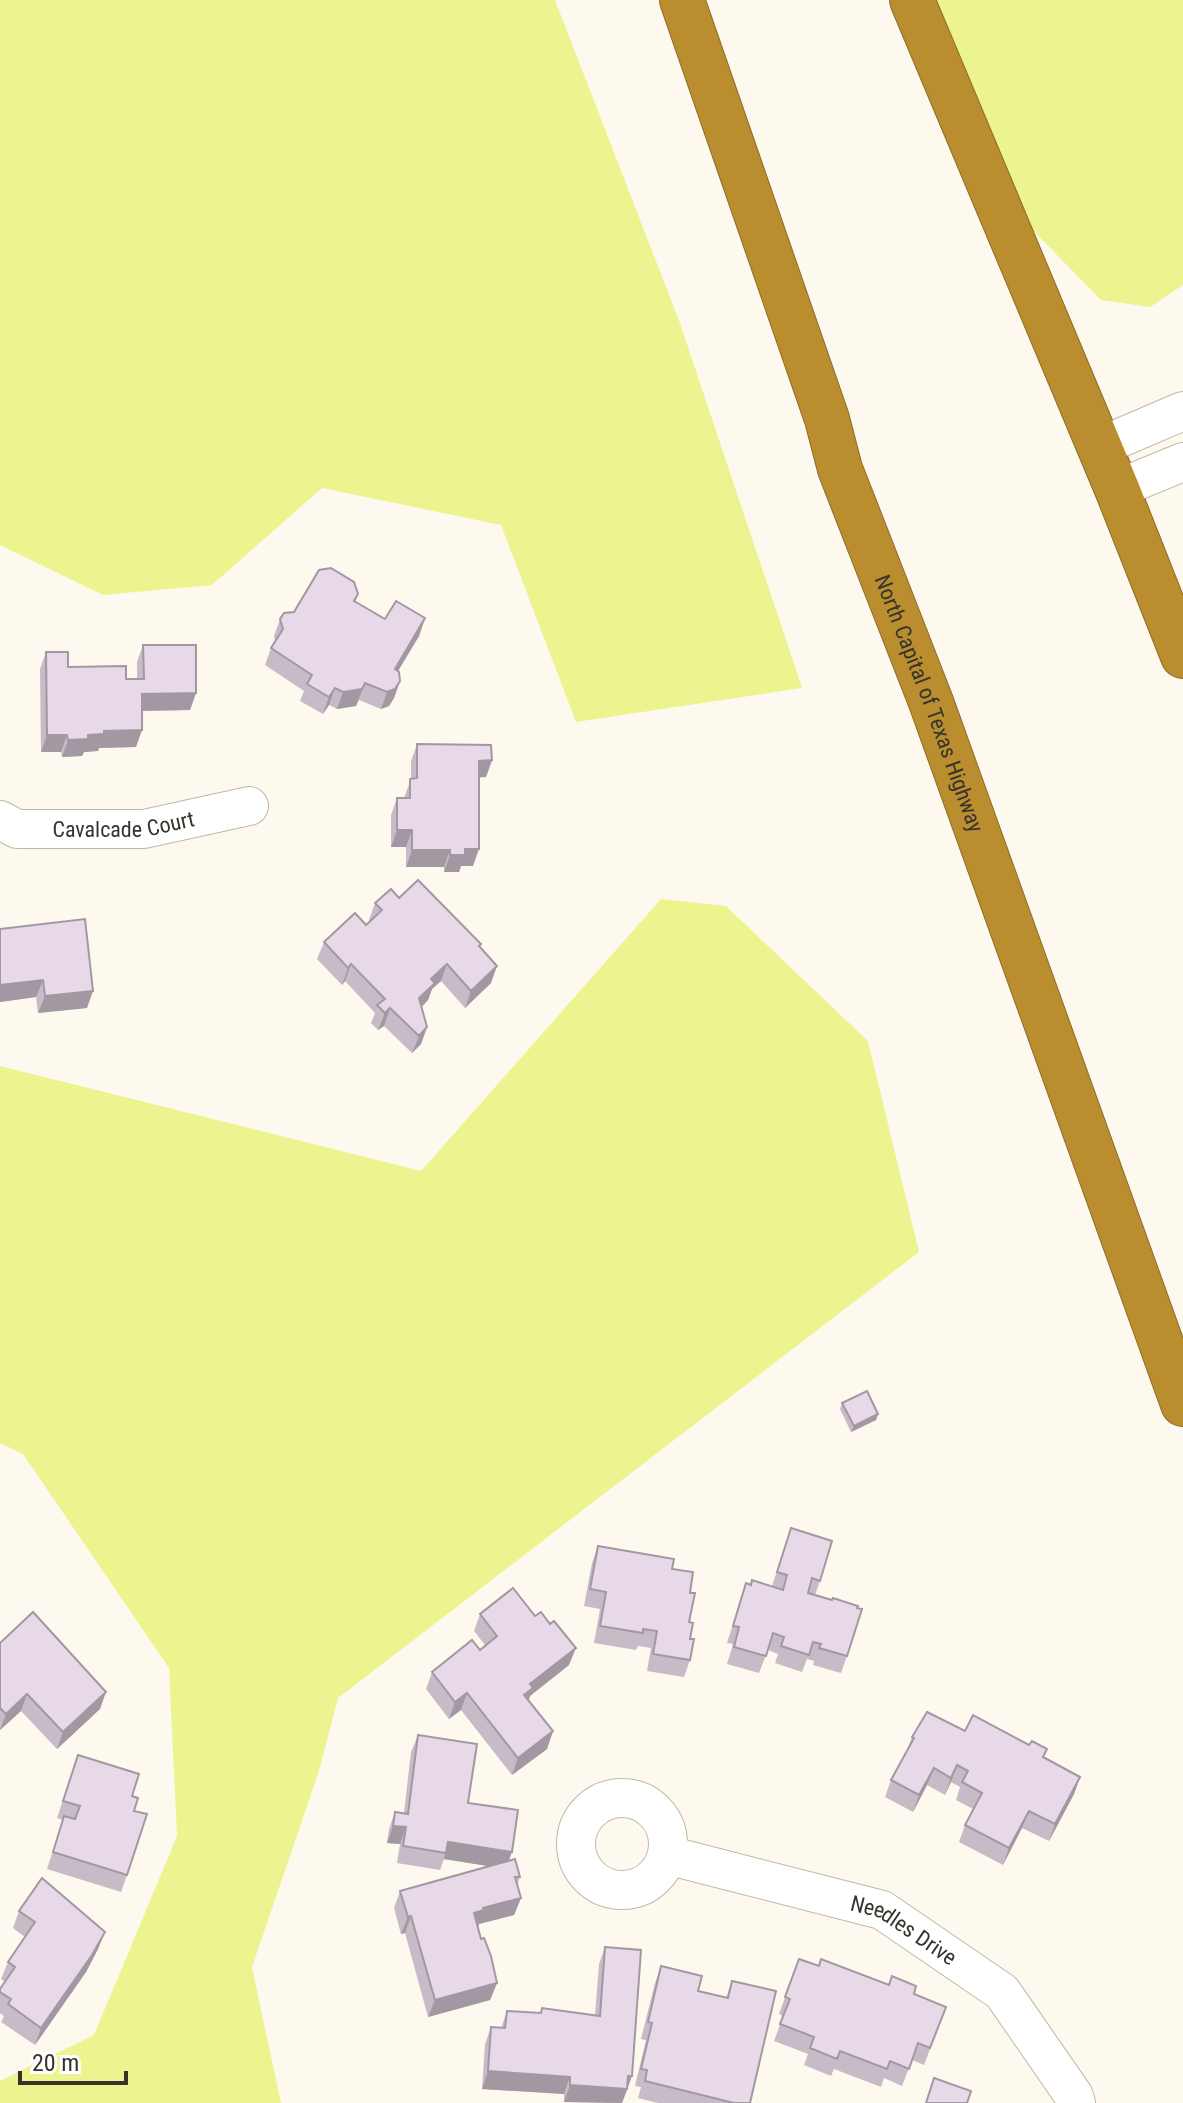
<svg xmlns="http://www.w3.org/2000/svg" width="1183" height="2103" font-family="'Roboto Condensed',sans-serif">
  <rect width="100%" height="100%" fill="#fef9ee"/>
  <!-- green -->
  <g fill="#ecf48f">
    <path d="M 0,0 L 555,0 L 680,323 L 802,688 L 576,722 L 501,525 L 322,488 L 212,585 L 103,595 L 0,545 Z"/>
    <path d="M 925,0 L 1183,0 L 1183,285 L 1150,307 L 1101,300 L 1012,209 Z"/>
    <path d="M 661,899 L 726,906 L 868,1041 L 919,1252 L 338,1698 L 319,1771 L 252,1967 L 281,2103 L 0,2103 L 0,2081 L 94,2035 L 177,1836 L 169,1668 L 23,1454 L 0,1443 L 0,1066 L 421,1171 Z"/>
  </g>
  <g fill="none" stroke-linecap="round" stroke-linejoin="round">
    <!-- street casing -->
    <g stroke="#c0b8a7" stroke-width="40">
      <g id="street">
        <path d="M 1099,447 L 1183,411"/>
        <path d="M 1117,489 L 1183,462"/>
        <path id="s1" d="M 0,820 L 17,829 L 144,829 L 249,806"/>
        <circle cx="622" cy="1844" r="46"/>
        <path id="s2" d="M 667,1855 L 882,1910 L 1002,1992 L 1074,2096 L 1076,2103"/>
      </g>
    </g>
    <!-- highway casing -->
    <g stroke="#8c6e2d" stroke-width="46">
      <g id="highway">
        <path id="s3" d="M 682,0 L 827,419 L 840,469 L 931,702 L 1183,1404"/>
        <path d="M 912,0 L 1117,489 L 1183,656"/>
      </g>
    </g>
    <!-- street -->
    <use href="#street" stroke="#fff" stroke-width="38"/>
    <!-- highway -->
    <use href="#highway" stroke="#ba8d2e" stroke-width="44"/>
  </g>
  <!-- wall -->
  <g fill="#c7bbc8">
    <path d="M 358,594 L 355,602 L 385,619 L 425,618 L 419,636 L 398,671 L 400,681 L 394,698 L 389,706 L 381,709 L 359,700 L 356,706 L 337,709 L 329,705 L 323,714 L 300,701 L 304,691 L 265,665 L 271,648 L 275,641 L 274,636 L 280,619 L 294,612 Z"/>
    <path d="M 143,645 L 196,693 L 190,710 L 142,711 L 136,747 L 99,748 L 98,751 L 84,752 L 82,756 L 62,757 L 61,752 L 41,752 L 40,669 L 46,652 L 68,667 L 126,679 L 137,679 L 137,662 Z"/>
    <path d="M 417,744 L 492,760 L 486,777 L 479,777 L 473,866 L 461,866 L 459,872 L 444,872 L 444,867 L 406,867 L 406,847 L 391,847 L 391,815 L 397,798 L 404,798 L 411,779 L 411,761 Z"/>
    <path d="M 399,898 L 481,944 L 480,947 L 491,983 L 465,1008 L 441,981 L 432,989 L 428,1000 L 422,1007 L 427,1027 L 421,1044 L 412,1053 L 384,1026 L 378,1030 L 371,1023 L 375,1013 L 345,981 L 342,985 L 317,959 L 324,942 L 366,925 L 370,922 L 369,920 L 375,903 Z"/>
    <path d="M 0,929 L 87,1008 L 38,1013 L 36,997 L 0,1002 Z"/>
    <path d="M 842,1403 L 878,1414 L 876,1420 L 851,1432 L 840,1409 Z"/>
    <path d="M 791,1528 L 820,1581 L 815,1595 L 847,1656 L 841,1673 L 813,1665 L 814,1661 L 807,1659 L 802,1672 L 775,1663 L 778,1654 L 768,1650 L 759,1673 L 727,1664 L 733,1644 L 727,1643 L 746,1583 L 772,1586 Z"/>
    <path d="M 598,1546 L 672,1569 L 690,1593 L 690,1660 L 684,1677 L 647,1671 L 651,1648 L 638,1646 L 636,1650 L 594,1643 L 600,1609 L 584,1606 L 592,1563 Z"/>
    <path d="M 480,1614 L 569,1665 L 530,1696 L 529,1700 L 553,1731 L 547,1749 L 512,1775 L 461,1710 L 449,1719 L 426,1689 L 432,1672 L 480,1650 L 485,1645 L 474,1631 Z"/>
    <path d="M 0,1643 L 100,1709 L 57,1749 L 21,1711 L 0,1730 Z"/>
    <path d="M 965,1731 L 1043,1758 L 1080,1777 L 1074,1794 L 1049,1841 L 1022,1828 L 1003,1865 L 959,1842 L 965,1825 L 973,1809 L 956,1800 L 960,1787 L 951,1782 L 945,1795 L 927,1785 L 913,1812 L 885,1797 L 891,1780 L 906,1753 L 912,1737 Z"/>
    <path d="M 418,1735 L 520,1877 L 517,1885 L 521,1898 L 514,1915 L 479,1924 L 478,1927 L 497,1983 L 490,2000 L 428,2017 L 405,1933 L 401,1934 L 394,1908 L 400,1891 L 489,1866 L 444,1859 L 440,1870 L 397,1863 L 400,1844 L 387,1843 L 389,1829 L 395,1812 L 404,1813 L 411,1752 Z"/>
    <path d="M 78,1755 L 132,1796 L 134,1811 L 127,1875 L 121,1892 L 47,1869 L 63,1820 L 57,1818 Z"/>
    <path d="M 19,1911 L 98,1949 L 86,1972 L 35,2045 L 1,2022 L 4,2016 L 0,2013 L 0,1989 L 5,1982 L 1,1979 L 8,1962 L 25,1937 L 13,1928 Z"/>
    <path d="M 605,1947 L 632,2076 L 622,2103 L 564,2102 L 564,2094 L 482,2089 L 485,2044 L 491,2027 L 501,2028 L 507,2011 L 540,2013 L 542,2008 L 595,2015 L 599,1964 Z"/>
    <path d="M 799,1959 L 914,1994 L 946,2007 L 924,2065 L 912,2060 L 902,2086 L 884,2078 L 881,2087 L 834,2069 L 831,2076 L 804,2065 L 808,2054 L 774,2041 L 783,2016 L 779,2014 Z"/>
    <path d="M 661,1966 L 698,1991 L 726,1998 L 732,1981 L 750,2103 L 658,2103 L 638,2098 L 641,2087 L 635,2086 L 646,2040 L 641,2039 L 655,1983 Z"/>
  </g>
  <!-- shaded-wall -->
  <g fill="#a298a2">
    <path d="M 425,618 L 419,636 L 389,686 L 395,669 Z"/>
    <path d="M 400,681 L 394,698 L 389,706 L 381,709 L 387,692 Z"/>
    <path d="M 365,683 L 356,706 L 337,709 L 343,692 Z"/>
    <path d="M 335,688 L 329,705 L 323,714 L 329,697 Z"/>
    <path d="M 196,693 L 190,710 L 136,711 L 142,694 Z"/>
    <path d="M 142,730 L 136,747 L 99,748 L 98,751 L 84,752 L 82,756 L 62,757 L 68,740 L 104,731 Z"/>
    <path d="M 47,735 L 67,735 L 61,752 L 41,752 Z"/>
    <path d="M 492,760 L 486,777 L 472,778 L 479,761 Z"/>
    <path d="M 397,830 L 412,830 L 406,847 L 391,847 Z"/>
    <path d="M 465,849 L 479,849 L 473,866 L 461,866 L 459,872 L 444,872 L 450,855 Z"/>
    <path d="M 412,850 L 450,850 L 444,867 L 406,867 Z"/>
    <path d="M 351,964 L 345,981 L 342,985 L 348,968 Z"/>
    <path d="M 447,964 L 441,981 L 432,989 L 428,1000 L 413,1015 L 419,998 L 431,979 Z"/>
    <path d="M 497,966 L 491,983 L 465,1008 L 471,991 Z"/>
    <path d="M 43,980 L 36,997 L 0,1002 L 0,985 Z"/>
    <path d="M 93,991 L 87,1008 L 38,1013 L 45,996 Z"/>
    <path d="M 390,1008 L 384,1026 L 378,1030 L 385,1013 Z"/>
    <path d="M 427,1027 L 421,1044 L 412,1053 L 419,1036 Z"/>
    <path d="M 878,1414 L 876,1420 L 851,1432 L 854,1426 Z"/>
    <path d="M 576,1648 L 569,1665 L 530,1696 L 527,1705 L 524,1695 L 530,1684 Z"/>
    <path d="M 106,1692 L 100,1709 L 57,1749 L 63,1732 Z"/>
    <path d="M 467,1693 L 461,1710 L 449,1719 L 455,1702 Z"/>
    <path d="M 27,1694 L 21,1711 L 0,1730 L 6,1714 Z"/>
    <path d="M 553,1731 L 547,1749 L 512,1775 L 518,1758 Z"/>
    <path d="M 957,1765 L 951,1782 L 945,1795 L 951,1778 Z"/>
    <path d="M 934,1768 L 927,1785 L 913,1812 L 919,1795 Z"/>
    <path d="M 1080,1777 L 1074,1794 L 1049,1841 L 1055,1824 Z"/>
    <path d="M 1029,1811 L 1022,1828 L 1003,1865 L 1009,1848 Z"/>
    <path d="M 393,1826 L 406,1827 L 400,1844 L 387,1843 Z"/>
    <path d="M 448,1842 L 512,1852 L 506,1869 L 444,1859 Z"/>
    <path d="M 521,1898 L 514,1915 L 479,1924 L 478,1927 L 474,1913 L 483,1908 Z"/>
    <path d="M 411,1916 L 405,1933 L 401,1934 L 408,1917 Z"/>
    <path d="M 105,1932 L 98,1949 L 86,1972 L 35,2045 L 41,2028 Z"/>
    <path d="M 497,1983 L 490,2000 L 428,2017 L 435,2000 Z"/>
    <path d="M 488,2071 L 570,2077 L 564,2094 L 482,2089 Z"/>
    <path d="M 632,2076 L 622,2103 L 564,2102 L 570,2085 Z"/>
  </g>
  <!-- building -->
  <g fill="#e7d9e8" stroke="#a298a2" stroke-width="2">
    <path d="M 331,568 L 354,582 L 358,594 L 354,601 L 385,619 L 396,601 L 425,618 L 395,669 L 399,672 L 400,681 L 395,689 L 387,692 L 365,683 L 362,689 L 343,692 L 335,688 L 329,697 L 307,684 L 312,675 L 271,648 L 283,629 L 280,619 L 284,613 L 294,612 L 319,570 Z"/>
    <path d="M 143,645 L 196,645 L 196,693 L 142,694 L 142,730 L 104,731 L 104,734 L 88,735 L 88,739 L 68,740 L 67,735 L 47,735 L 46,652 L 68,652 L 68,667 L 126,666 L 126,679 L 144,679 Z"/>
    <path d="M 417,744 L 491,745 L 492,760 L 479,761 L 479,849 L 465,849 L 465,855 L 450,855 L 450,850 L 412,850 L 412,830 L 397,830 L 397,798 L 410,798 L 410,779 L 417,778 Z"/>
    <path d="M 418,880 L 481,944 L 479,946 L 497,966 L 471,991 L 447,964 L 431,979 L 435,983 L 419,998 L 427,1027 L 419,1036 L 390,1008 L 385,1013 L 377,1005 L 385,999 L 351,964 L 348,968 L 324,942 L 355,913 L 366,925 L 382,910 L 375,903 L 391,889 L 399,898 Z"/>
    <path d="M 85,919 L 93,991 L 45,996 L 43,980 L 0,985 L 0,929 Z"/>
    <path d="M 867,1391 L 878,1414 L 854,1426 L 842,1403 Z"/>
    <path d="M 791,1528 L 832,1541 L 820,1581 L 812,1578 L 808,1593 L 832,1600 L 833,1598 L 858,1606 L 857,1608 L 862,1609 L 847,1656 L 819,1648 L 821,1644 L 813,1642 L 809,1655 L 781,1646 L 784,1637 L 773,1633 L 766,1656 L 734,1647 L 739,1627 L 733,1626 L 746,1583 L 751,1585 L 752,1580 L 783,1590 L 787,1575 L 777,1572 Z"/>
    <path d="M 598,1546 L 674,1559 L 672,1569 L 693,1572 L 690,1593 L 695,1593 L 689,1622 L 693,1623 L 690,1639 L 694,1639 L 690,1660 L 653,1654 L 657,1631 L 643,1629 L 643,1633 L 600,1626 L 606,1592 L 590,1589 Z"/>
    <path d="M 513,1588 L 535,1616 L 541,1612 L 550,1624 L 554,1621 L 576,1648 L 530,1684 L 533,1688 L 524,1695 L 553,1731 L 518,1758 L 467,1693 L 455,1702 L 432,1672 L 472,1640 L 480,1650 L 497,1636 L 480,1614 Z"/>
    <path d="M 33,1612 L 106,1692 L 63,1732 L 27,1694 L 6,1714 L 0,1708 L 0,1643 Z"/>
    <path d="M 927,1712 L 965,1731 L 973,1715 L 1029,1745 L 1032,1741 L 1047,1749 L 1043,1757 L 1080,1777 L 1055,1824 L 1029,1811 L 1009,1848 L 965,1825 L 982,1793 L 962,1782 L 968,1771 L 957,1765 L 951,1778 L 934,1768 L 919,1795 L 891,1780 L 914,1738 L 912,1737 Z"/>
    <path d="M 418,1735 L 477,1744 L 468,1803 L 518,1810 L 512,1852 L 448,1842 L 446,1853 L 403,1846 L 406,1827 L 393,1826 L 395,1812 L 408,1814 Z"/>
    <path d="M 78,1755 L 139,1774 L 132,1796 L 138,1798 L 134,1811 L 147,1814 L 127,1875 L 53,1852 L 64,1816 L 75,1819 L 80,1806 L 63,1801 Z"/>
    <path d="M 515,1859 L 520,1877 L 515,1877 L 521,1898 L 483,1908 L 484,1910 L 474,1913 L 481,1939 L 484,1938 L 491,1956 L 497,1983 L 435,2000 L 411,1916 L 408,1917 L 400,1891 Z"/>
    <path d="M 42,1878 L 105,1932 L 92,1955 L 41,2028 L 8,2004 L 11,1999 L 0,1992 L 0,1989 L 15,1967 L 8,1962 L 35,1922 L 19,1911 Z"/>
    <path d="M 605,1947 L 641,1950 L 632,2076 L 628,2076 L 627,2089 L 570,2085 L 570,2077 L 488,2071 L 491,2027 L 505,2028 L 507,2011 L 541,2013 L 542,2008 L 600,2016 Z"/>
    <path d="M 799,1959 L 819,1966 L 821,1959 L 889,1985 L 892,1976 L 916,1986 L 914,1994 L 946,2007 L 930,2048 L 918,2043 L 909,2069 L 890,2061 L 887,2069 L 840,2051 L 837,2059 L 810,2048 L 814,2037 L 780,2024 L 790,1999 L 785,1997 Z"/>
    <path d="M 661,1966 L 702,1976 L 698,1991 L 728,1998 L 732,1981 L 776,1991 L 750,2103 L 734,2103 L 645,2081 L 647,2070 L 641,2069 L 652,2023 L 648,2022 Z"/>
    <path d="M 934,2078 L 971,2091 L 967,2103 L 926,2103 Z"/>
  </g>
  <g text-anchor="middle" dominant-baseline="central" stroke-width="6" stroke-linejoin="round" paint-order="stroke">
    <!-- street labels -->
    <g font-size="22" fill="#37332c" stroke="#fff">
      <text stroke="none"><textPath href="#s3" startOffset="746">North Capital of Texas Highway</textPath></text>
      <text stroke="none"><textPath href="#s1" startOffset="126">Cavalcade Court</textPath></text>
      <text stroke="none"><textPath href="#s2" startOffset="250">Needles Drive</textPath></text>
    </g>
  </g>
  <!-- scale -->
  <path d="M20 2071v12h106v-12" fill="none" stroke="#37332c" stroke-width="4"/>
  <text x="32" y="2071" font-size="24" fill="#37332c" stroke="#ffffff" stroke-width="6" paint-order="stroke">20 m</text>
</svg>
